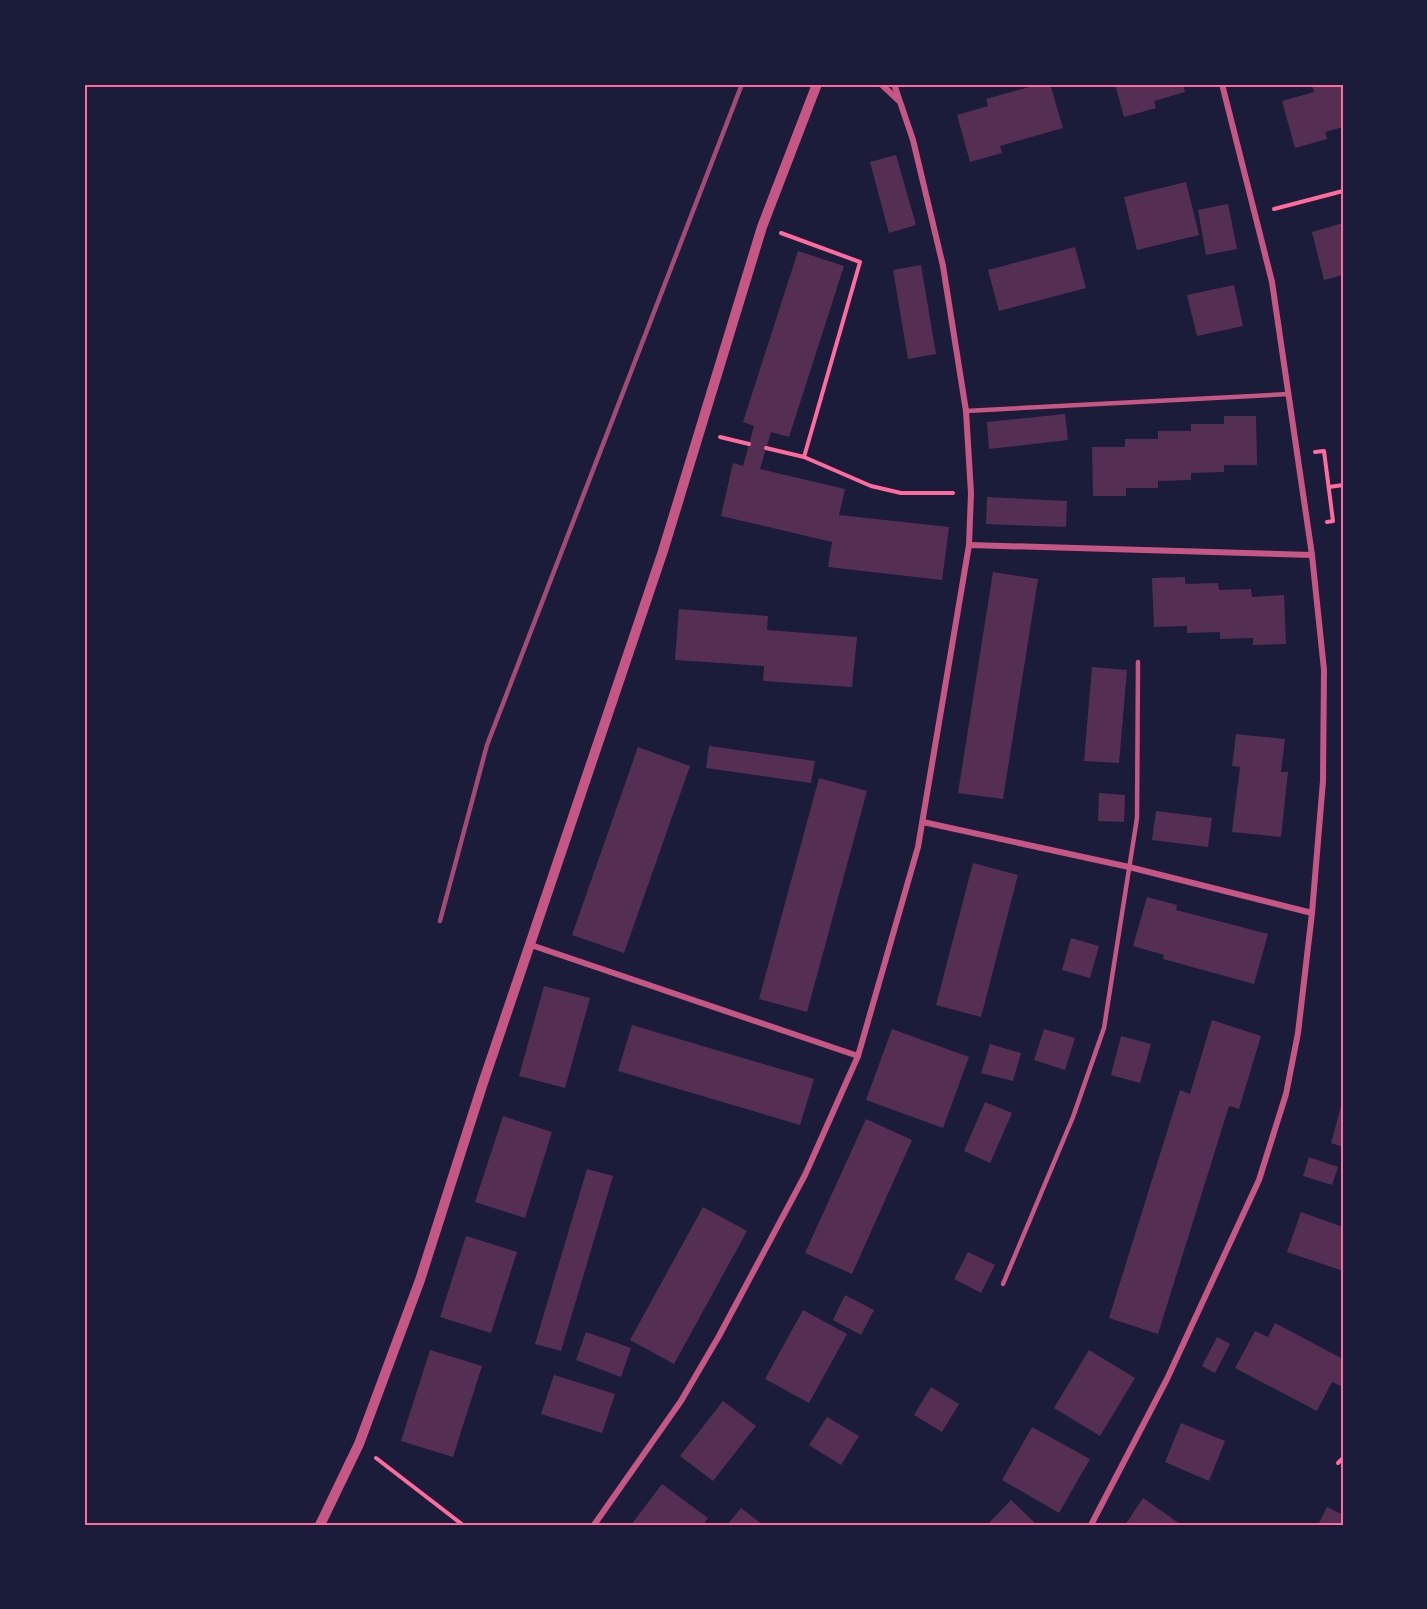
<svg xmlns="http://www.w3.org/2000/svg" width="1427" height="1609" font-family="'PT Sans Narrow',sans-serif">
  <rect width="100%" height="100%" fill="#1b1b3a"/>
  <!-- building -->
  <g fill="#542f53">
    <path d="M 1040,84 L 1050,84 L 1063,128 L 1000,146 L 1002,153 L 970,162 L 957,115 L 988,106 L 986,99 Z"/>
    <path d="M 1115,84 L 1183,84 L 1185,92 L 1154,101 L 1156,108 L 1124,117 Z"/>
    <path d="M 1343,84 L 1343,127 L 1325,132 L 1327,139 L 1295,148 L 1282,101 L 1314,92 L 1312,85 Z"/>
    <path d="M 896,155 L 916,225 L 889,233 L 870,162 Z"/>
    <path d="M 1186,182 L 1199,235 L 1137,250 L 1124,197 Z"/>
    <path d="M 1228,204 L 1237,249 L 1206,255 L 1198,210 Z"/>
    <path d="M 1343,223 L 1343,275 L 1324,280 L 1312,232 Z"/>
    <path d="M 1075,247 L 1086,288 L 999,311 L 988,270 Z"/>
    <path d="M 798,251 L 844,266 L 789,437 L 771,432 L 760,469 L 845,489 L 839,515 L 949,527 L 942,580 L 828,567 L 832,542 L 721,516 L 733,463 L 743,466 L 754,426 L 743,422 Z"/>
    <path d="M 921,265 L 936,354 L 908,359 L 893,270 Z"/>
    <path d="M 1234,285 L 1243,326 L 1197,336 L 1187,295 Z"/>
    <path d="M 1065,414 L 1068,440 L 989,449 L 987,422 Z"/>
    <path d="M 1224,416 L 1256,416 L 1257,465 L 1224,465 L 1224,472 L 1191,473 L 1191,480 L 1158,481 L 1158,488 L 1126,488 L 1126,496 L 1093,496 L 1092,447 L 1125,447 L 1125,439 L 1158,439 L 1158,431 L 1191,431 L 1191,424 L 1224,424 Z"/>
    <path d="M 987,497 L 1067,501 L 1066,527 L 986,524 Z"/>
    <path d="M 993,572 L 1038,579 L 1003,799 L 958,793 Z"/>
    <path d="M 1185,577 L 1185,584 L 1218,583 L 1219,590 L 1251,589 L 1252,597 L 1284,595 L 1286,644 L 1253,645 L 1253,638 L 1220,639 L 1220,632 L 1187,633 L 1187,626 L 1154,627 L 1152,578 Z"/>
    <path d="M 679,609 L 768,616 L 767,630 L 857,637 L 852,687 L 763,681 L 764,666 L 675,660 Z"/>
    <path d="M 1092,667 L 1127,670 L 1119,763 L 1084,761 Z"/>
    <path d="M 1236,734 L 1285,739 L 1281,772 L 1288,772 L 1281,837 L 1232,832 L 1240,767 L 1232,766 Z"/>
    <path d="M 709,746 L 815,761 L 811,783 L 706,768 Z"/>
    <path d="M 638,747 L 690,766 L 624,953 L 572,935 Z"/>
    <path d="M 819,778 L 867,791 L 807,1012 L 759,999 Z"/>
    <path d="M 1099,793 L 1125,795 L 1124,822 L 1098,821 Z"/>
    <path d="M 1156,811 L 1212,818 L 1208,847 L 1152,840 Z"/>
    <path d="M 973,863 L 1018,875 L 981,1017 L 936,1005 Z"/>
    <path d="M 1147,897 L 1177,905 L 1176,910 L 1268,934 L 1254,984 L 1163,959 L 1164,955 L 1133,946 Z"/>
    <path d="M 1071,938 L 1099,946 L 1090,978 L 1062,970 Z"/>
    <path d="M 544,986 L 590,998 L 565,1088 L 519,1076 Z"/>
    <path d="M 1212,1020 L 1261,1036 L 1239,1109 L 1229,1106 L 1158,1334 L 1109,1318 L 1180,1090 L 1190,1094 Z"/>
    <path d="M 632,1025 L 814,1079 L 800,1125 L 618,1071 Z"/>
    <path d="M 892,1029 L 969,1057 L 943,1128 L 866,1100 Z"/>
    <path d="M 1044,1029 L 1075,1038 L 1065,1070 L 1034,1060 Z"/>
    <path d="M 1121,1036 L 1151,1044 L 1140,1083 L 1111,1075 Z"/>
    <path d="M 990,1044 L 1021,1053 L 1013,1081 L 981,1073 Z"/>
    <path d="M 985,1102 L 1012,1113 L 990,1163 L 964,1151 Z"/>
    <path d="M 1342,1103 L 1343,1103 L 1343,1147 L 1331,1143 Z"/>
    <path d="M 503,1116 L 552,1132 L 525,1218 L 475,1202 Z"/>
    <path d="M 866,1119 L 912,1140 L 852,1274 L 805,1253 Z"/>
    <path d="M 1309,1157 L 1338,1167 L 1332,1185 L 1303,1176 Z"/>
    <path d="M 587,1169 L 613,1176 L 561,1351 L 535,1344 Z"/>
    <path d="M 703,1207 L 747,1231 L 674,1364 L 630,1340 Z"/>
    <path d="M 1301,1212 L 1343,1227 L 1343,1271 L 1287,1252 Z"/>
    <path d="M 466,1236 L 517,1252 L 491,1333 L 440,1317 Z"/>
    <path d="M 968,1252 L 995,1265 L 981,1293 L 954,1279 Z"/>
    <path d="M 845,1295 L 874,1310 L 861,1335 L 833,1320 Z"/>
    <path d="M 803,1310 L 847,1334 L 809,1403 L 765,1379 Z"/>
    <path d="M 1275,1323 L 1343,1359 L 1343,1387 L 1332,1382 L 1317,1411 L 1235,1368 L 1255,1331 L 1268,1337 Z"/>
    <path d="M 586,1332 L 631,1348 L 621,1377 L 576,1360 Z"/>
    <path d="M 1217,1337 L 1230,1344 L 1215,1373 L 1202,1366 Z"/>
    <path d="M 430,1350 L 482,1366 L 453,1457 L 401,1441 Z"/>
    <path d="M 1089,1350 L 1135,1378 L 1100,1436 L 1054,1408 Z"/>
    <path d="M 554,1375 L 615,1394 L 602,1433 L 541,1414 Z"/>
    <path d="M 931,1387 L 959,1404 L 942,1432 L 914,1415 Z"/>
    <path d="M 723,1401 L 756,1426 L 713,1481 L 680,1456 Z"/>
    <path d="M 827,1417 L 859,1436 L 841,1465 L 809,1445 Z"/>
    <path d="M 1181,1423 L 1225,1441 L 1209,1481 L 1165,1462 Z"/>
    <path d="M 1032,1427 L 1090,1459 L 1059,1513 L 1002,1480 Z"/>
    <path d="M 662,1484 L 708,1518 L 703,1525 L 631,1525 Z"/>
    <path d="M 1143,1498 L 1180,1524 L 1179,1525 L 1125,1525 Z"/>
    <path d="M 1011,1500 L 1037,1525 L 987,1525 Z"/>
    <path d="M 1327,1507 L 1343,1515 L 1343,1525 L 1318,1525 Z"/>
    <path d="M 741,1508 L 763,1525 L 727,1525 Z"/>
  </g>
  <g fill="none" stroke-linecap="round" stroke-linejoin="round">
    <!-- path -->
    <g stroke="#ff6b9d" stroke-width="4">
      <path d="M 1274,209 L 1343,191"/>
      <path d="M 781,233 L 860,262 L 804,457"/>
      <path d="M 720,437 L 749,444"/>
      <path d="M 766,448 L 804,457 L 871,486 L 901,493 L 953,493"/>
      <path d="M 1315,452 L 1324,451 L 1333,521 L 1327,522"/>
      <path d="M 1329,487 L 1343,485"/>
      <path d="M 376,1458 L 463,1525"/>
      <path d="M 1338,1463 L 1343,1458"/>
    </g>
    <!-- service -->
    <g stroke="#c65784" stroke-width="4.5">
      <path d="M 966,411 L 1289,394"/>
      <path d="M 1003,1284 L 1073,1117 L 1104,1028 L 1137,818 L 1138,662"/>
    </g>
    <!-- minor -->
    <g stroke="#c65784" stroke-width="6">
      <path d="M 881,84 L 898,100"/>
      <path d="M 969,545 L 1312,555"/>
      <path d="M 923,822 L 1129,867 L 1312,913"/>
      <path d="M 531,945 L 858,1056"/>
      <path d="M 594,1525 L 681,1401 L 719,1336 L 805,1175 L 858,1056 L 918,847 L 969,545 L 971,493 L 966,411 L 943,266 L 913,140 L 894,84"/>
      <path d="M 1091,1525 L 1167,1379 L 1259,1180 L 1286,1094 L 1298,1033 L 1312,913 L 1323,781 L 1324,670 L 1312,555 L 1272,282 L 1222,84"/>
    </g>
    <!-- tertiary -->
    <path stroke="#c65784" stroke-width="10" d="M 320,1525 L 359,1444 L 420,1280 L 482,1086 L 663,551 L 762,227 L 817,84"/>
    <!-- rail -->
    <path stroke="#a44b75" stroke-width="4.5" d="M 440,921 L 487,745 L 742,84"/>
  </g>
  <!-- border -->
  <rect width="1427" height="1609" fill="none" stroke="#1b1b3a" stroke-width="171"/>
  <rect x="86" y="86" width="1256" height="1438" fill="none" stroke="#ff6b9d" stroke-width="2"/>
</svg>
